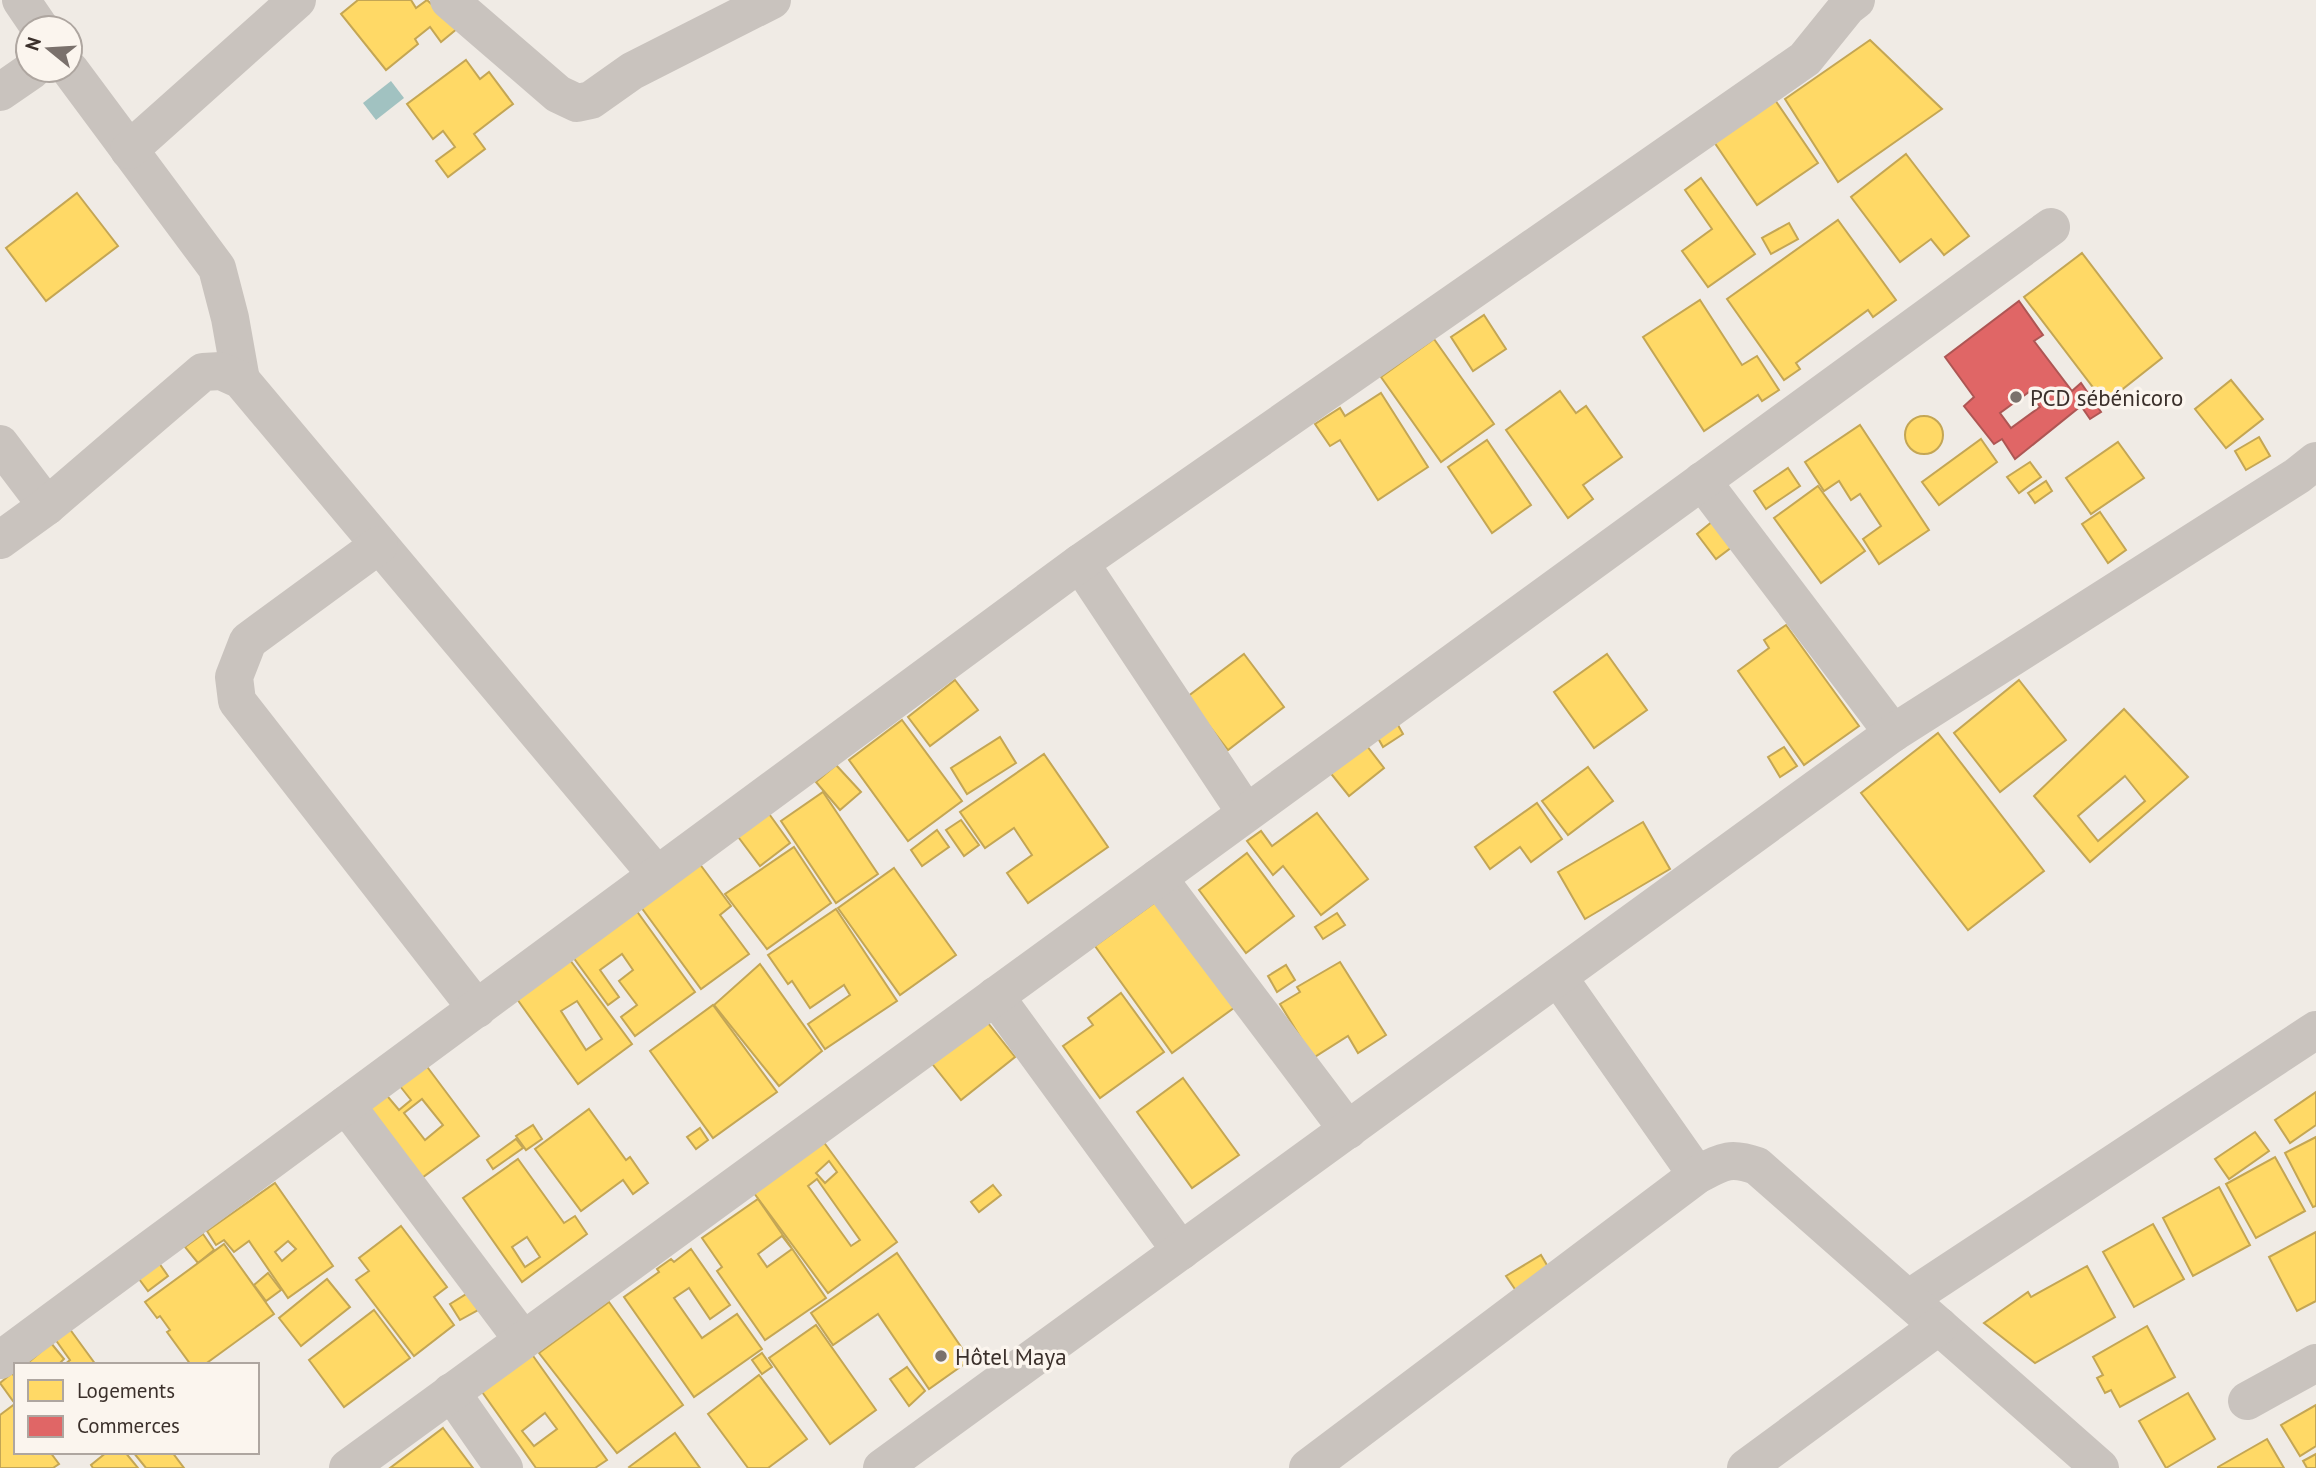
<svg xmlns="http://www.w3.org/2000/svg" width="2316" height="1468" font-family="'PT Sans',sans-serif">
  <rect width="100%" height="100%" fill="#f0ebe5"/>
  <!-- water -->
  <path fill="#a1c2c1" d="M 391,81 L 404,98 L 376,120 L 363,103 Z"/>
  <!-- homes -->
  <g fill="#ffd966" stroke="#c4a654" stroke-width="2" fill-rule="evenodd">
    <path d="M 358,0 L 411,0 L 416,8 L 427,0 L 458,28 L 441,42 L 430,27 L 415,39 L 418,44 L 386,70 L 341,14 Z"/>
    <path d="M 1870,40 L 1942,109 L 1838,182 L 1785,99 Z"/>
    <path d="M 466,60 L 480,79 L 489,72 L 513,104 L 474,134 L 485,149 L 448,177 L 436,161 L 455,147 L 443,131 L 433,139 L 407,104 Z"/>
    <path d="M 1769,91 L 1818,163 L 1757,205 L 1708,133 Z"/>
    <path d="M 1906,154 L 1969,236 L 1944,255 L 1931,239 L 1900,262 L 1851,197 Z"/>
    <path d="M 1701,178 L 1755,254 L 1708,287 L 1682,251 L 1712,229 L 1685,190 Z"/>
    <path d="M 77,193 L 118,246 L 46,301 L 6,248 Z"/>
    <path d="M 1838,220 L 1896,300 L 1873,317 L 1868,310 L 1796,363 L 1800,369 L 1784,380 L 1727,299 Z"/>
    <path d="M 1789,223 L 1798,239 L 1771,254 L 1762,238 Z"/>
    <path d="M 2082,253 L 2162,358 L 2105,403 L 2024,297 Z"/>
    <path d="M 1700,300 L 1742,365 L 1757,356 L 1779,390 L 1762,401 L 1758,395 L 1704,431 L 1643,337 Z"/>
    <path d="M 1484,315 L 1506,349 L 1473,371 L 1451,337 Z"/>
    <path d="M 1434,339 L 1494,424 L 1441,462 L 1381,377 Z"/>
    <path d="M 2231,380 L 2263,419 L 2226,448 L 2195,409 Z"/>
    <path d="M 1560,391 L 1576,413 L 1586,406 L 1622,457 L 1583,485 L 1593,499 L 1568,518 L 1506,430 Z"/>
    <path d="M 1381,393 L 1428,467 L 1378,500 L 1340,440 L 1330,446 L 1315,424 L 1340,408 L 1345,416 Z"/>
    <circle cx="1924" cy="435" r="19"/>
    <path d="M 1860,425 L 1929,530 L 1879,564 L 1863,539 L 1881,526 L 1860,494 L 1851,500 L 1839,481 L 1824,491 L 1805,462 Z"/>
    <path d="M 2259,437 L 2270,456 L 2246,470 L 2235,451 Z"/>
    <path d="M 1981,439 L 1997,462 L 1939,505 L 1922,482 Z"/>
    <path d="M 1487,440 L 1531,505 L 1492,533 L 1448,467 Z"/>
    <path d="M 2118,442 L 2144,478 L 2091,514 L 2066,478 Z"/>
    <path d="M 2030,462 L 2041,477 L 2019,493 L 2007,477 Z"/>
    <path d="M 1788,468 L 1800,486 L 1766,509 L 1754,491 Z"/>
    <path d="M 2046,481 L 2052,491 L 2035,503 L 2028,493 Z"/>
    <path d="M 1818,486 L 1865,551 L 1821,583 L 1774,518 Z"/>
    <path d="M 2100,512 L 2126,550 L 2108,563 L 2082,524 Z"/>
    <path d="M 1713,521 L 1732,547 L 1716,559 L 1697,534 Z"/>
    <path d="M 1786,625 L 1859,726 L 1804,765 L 1738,671 L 1769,648 L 1764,640 Z"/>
    <path d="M 1244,654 L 1284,707 L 1228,750 L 1187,697 Z"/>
    <path d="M 1607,654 L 1647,710 L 1594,748 L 1554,692 Z"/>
    <path d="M 955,680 L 978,710 L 930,746 L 908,717 Z"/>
    <path d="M 2019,680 L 2066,740 L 2000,792 L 1954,733 Z"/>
    <path d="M 2124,709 L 2188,777 L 2090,862 L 2034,796 ZM 2125,776 L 2145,801 L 2098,841 L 2078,816 Z"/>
    <path d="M 1394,718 L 1403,734 L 1383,747 L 1374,731 Z"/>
    <path d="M 902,720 L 962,801 L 908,841 L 849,760 Z"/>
    <path d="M 1938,733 L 2044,871 L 1968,930 L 1861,793 Z"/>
    <path d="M 1000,737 L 1016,763 L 967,794 L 951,768 Z"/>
    <path d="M 1360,737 L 1384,768 L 1349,796 L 1324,765 Z"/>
    <path d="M 1784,747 L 1797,766 L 1780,777 L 1768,757 Z"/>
    <path d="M 1044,754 L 1108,847 L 1028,903 L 1007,873 L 1032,855 L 1014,828 L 985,848 L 960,812 Z"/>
    <path d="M 836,765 L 861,792 L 840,810 L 816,782 Z"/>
    <path d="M 1588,767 L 1613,801 L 1568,835 L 1542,801 Z"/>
    <path d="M 823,792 L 878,874 L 836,903 L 781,821 Z"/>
    <path d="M 1537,803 L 1562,839 L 1531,862 L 1520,847 L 1490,869 L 1475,847 Z"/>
    <path d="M 767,811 L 790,843 L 760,866 L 736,834 Z"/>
    <path d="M 1317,813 L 1368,879 L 1321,915 L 1283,866 L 1273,875 L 1247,841 L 1261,831 L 1272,846 Z"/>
    <path d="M 961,820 L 979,845 L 964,856 L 946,830 Z"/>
    <path d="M 1643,822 L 1670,869 L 1585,919 L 1558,872 Z"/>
    <path d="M 937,830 L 949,847 L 922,866 L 911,850 Z"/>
    <path d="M 794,847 L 831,903 L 767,949 L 725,894 Z"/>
    <path d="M 1247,853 L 1294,916 L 1246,953 L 1199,890 Z"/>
    <path d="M 699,863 L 731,906 L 720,915 L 749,954 L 701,989 L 641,907 Z"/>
    <path d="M 894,868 L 956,955 L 900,995 L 838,908 Z"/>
    <path d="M 1165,895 L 1242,1002 L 1172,1053 L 1095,946 Z"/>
    <path d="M 836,909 L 897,1001 L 825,1049 L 808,1024 L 850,995 L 844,985 L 810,1008 L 792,981 L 788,984 L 768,955 Z"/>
    <path d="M 636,910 L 695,992 L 635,1036 L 621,1017 L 637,1005 L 619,981 L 633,970 L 622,954 L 600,970 L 619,997 L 608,1005 L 573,957 Z"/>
    <path d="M 1337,913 L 1345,925 L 1323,939 L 1315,927 Z"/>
    <path d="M 570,960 L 632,1044 L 578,1084 L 517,999 ZM 577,1001 L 602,1039 L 586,1050 L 561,1011 Z"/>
    <path d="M 1340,962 L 1386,1035 L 1358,1053 L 1348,1036 L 1313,1058 L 1280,1004 L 1300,992 L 1297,987 Z"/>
    <path d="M 760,964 L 822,1051 L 779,1086 L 714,1005 Z"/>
    <path d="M 1286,965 L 1295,980 L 1277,992 L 1268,976 Z"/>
    <path d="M 1121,993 L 1164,1052 L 1100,1098 L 1063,1046 L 1093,1025 L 1088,1018 Z"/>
    <path d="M 713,1005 L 777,1092 L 713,1138 L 650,1051 Z"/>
    <path d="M 980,1013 L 1015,1057 L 961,1100 L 926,1056 Z"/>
    <path d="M 422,1060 L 479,1136 L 415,1183 L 359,1107 ZM 396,1081 L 411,1100 L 399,1110 L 383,1091 ZM 422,1099 L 443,1125 L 425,1140 L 404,1113 Z"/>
    <path d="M 1183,1078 L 1239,1155 L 1192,1188 L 1137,1112 Z"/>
    <path d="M 2316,1092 L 2316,1125 L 2290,1143 L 2275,1120 Z"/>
    <path d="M 589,1109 L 626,1160 L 630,1157 L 648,1183 L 633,1194 L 623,1180 L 581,1211 L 535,1149 Z"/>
    <path d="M 533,1125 L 542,1139 L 526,1150 L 516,1136 Z"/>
    <path d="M 700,1128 L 708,1140 L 696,1149 L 687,1137 Z"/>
    <path d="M 2255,1132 L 2269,1151 L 2229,1179 L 2215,1159 Z"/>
    <path d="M 820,1137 L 897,1242 L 828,1293 L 751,1189 ZM 829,1161 L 837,1172 L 825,1183 L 816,1173 ZM 817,1179 L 860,1240 L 851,1246 L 808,1186 Z"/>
    <path d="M 2316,1137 L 2316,1206 L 2313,1207 L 2285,1153 Z"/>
    <path d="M 516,1139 L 523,1148 L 493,1169 L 487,1160 Z"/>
    <path d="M 2275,1157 L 2305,1211 L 2256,1238 L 2226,1184 Z"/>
    <path d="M 518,1159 L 564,1223 L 575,1216 L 587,1234 L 522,1282 L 463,1198 ZM 527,1237 L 540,1257 L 525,1267 L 512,1247 Z"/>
    <path d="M 275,1183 L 333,1266 L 288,1298 L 249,1241 L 234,1252 L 224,1240 L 216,1245 L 207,1231 ZM 288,1241 L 296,1249 L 282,1261 L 275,1252 Z"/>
    <path d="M 993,1185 L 1001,1195 L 979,1212 L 971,1202 Z"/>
    <path d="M 2219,1187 L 2250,1245 L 2193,1276 L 2163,1218 Z"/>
    <path d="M 758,1199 L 826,1298 L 765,1340 L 717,1271 L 722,1267 L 702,1238 ZM 782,1236 L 792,1249 L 767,1267 L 758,1254 Z"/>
    <path d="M 2153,1224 L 2184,1279 L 2134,1307 L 2103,1252 Z"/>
    <path d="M 401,1226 L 447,1287 L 434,1297 L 454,1325 L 414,1356 L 356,1280 L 369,1271 L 359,1258 Z"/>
    <path d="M 2316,1232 L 2316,1301 L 2297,1311 L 2269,1257 Z"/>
    <path d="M 203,1234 L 214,1250 L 198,1263 L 185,1247 Z"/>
    <path d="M 224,1244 L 274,1314 L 204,1365 L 191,1365 L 167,1332 L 170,1330 L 160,1316 L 157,1318 L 145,1302 Z"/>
    <path d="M 691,1249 L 730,1305 L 710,1319 L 689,1288 L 674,1298 L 702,1338 L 737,1314 L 762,1349 L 694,1397 L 624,1297 L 659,1272 L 657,1269 L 671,1259 L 674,1262 Z"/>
    <path d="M 897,1253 L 970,1360 L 929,1389 L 878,1314 L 833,1345 L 811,1313 Z"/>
    <path d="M 1541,1255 L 1554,1277 L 1521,1298 L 1506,1276 Z"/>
    <path d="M 159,1263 L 168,1276 L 148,1291 L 139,1279 Z"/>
    <path d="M 2087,1266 L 2115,1317 L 2035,1363 L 1984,1323 L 2028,1292 L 2031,1297 Z"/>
    <path d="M 268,1273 L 281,1290 L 266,1301 L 254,1285 Z"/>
    <path d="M 327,1279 L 350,1307 L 301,1346 L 279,1318 Z"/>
    <path d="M 468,1293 L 478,1310 L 460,1320 L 450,1304 Z"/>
    <path d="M 609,1302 L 683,1405 L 617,1453 L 539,1353 Z"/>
    <path d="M 374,1310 L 410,1358 L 344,1407 L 309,1360 Z"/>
    <path d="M 816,1325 L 876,1410 L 830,1444 L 769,1358 Z"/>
    <path d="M 2147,1326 L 2175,1377 L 2120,1407 L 2111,1390 L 2105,1393 L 2097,1378 L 2103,1375 L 2093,1357 Z"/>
    <path d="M 69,1328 L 96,1365 L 64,1365 L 70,1360 L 55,1339 Z"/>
    <path d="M 51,1343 L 64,1359 L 58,1365 L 31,1365 L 29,1362 Z"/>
    <path d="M 531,1353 L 607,1460 L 595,1468 L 536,1468 L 480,1389 ZM 545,1413 L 557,1429 L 534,1446 L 522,1431 Z"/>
    <path d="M 762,1353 L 772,1367 L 762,1374 L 752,1360 Z"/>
    <path d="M 907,1367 L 925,1391 L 909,1406 L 890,1379 Z"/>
    <path d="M 12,1373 L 16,1379 L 16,1400 L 13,1401 L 0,1383 Z"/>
    <path d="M 759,1375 L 807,1439 L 768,1468 L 748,1468 L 708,1414 Z"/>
    <path d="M 2188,1393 L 2215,1439 L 2166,1468 L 2139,1421 Z"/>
    <path d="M 16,1403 L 16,1452 L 50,1452 L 59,1464 L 53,1468 L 0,1468 L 0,1415 Z"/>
    <path d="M 2316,1405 L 2316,1446 L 2300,1456 L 2281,1425 Z"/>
    <path d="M 443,1428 L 473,1468 L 390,1468 Z"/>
    <path d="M 675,1433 L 700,1468 L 630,1468 L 629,1467 Z"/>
    <path d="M 2267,1439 L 2284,1468 L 2218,1468 L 2218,1467 Z"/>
    <path d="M 107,1452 L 125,1452 L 138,1468 L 93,1468 L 91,1465 Z"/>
    <path d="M 133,1452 L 172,1452 L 184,1468 L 146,1468 Z"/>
    <path d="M 2316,1454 L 2316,1468 L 2307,1468 L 2303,1461 Z"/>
  </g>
  <!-- shops -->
  <path fill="#e06666" stroke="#ae5654" stroke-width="2" fill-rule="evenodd" d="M 2019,301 L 2043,335 L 2034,341 L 2072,391 L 2081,383 L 2101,412 L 2090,419 L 2081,406 L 2015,459 L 2002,439 L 1994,444 L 1964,406 L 1974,397 L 1945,357 ZM 2029,392 L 2040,407 L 2011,428 L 2000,413 Z"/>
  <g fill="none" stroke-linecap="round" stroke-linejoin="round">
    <!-- minor -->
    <g stroke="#c9c3be" stroke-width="38">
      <path d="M 21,0 L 40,28"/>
      <path d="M 449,0 L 558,94 L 577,103 L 591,100 L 632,71 L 772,0"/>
      <path d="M 70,70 L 217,268 L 230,318 L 241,380"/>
      <path d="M 0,92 L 32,70"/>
      <path d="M 129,150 L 297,0"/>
      <path d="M 0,444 L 47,506"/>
      <path d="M 1702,481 L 1893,733"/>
      <path d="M 0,540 L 47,506 L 203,372 L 221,371 L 241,380 L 657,875"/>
      <path d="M 379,545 L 248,641 L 234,677 L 237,701 L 477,1009"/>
      <path d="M 1080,563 L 1246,813"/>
      <path d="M 1158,878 L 1348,1130"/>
      <path d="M 1558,977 L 1697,1175"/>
      <path d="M 995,996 L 1181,1251"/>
      <path d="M 346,1105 L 523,1340"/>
      <path d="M 1908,1299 L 2316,1030"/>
      <path d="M 0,1360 L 1080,563 L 1805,59 L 1847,7 L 1856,0"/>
      <path d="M 451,1392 L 504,1468"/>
      <path d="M 2247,1401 L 2316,1363"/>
      <path d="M 348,1468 L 2051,227"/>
      <path d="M 882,1468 L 1893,733 L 2297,476 L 2316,461"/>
      <path d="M 1308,1468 L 1697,1175 C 1722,1162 1729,1156 1757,1166 L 2100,1468"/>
      <path d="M 1746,1468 L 1939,1326"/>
    </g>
  </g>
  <!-- markers -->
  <g fill="#7a716c" stroke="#fbf5ee" stroke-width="2.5">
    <circle cx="2016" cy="397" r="7"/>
    <circle cx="941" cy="1356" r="7"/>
  </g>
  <g text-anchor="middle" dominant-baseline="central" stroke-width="7" stroke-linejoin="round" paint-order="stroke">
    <!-- poi labels -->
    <g font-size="23" fill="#3b302b" stroke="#fbf5ee" text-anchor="start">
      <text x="2030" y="397">PCD sébénicoro</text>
      <text x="955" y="1356">Hôtel Maya</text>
    </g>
  </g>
  <!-- legend -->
  <rect x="14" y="1363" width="245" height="91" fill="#fbf5ee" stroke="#aea6a0" stroke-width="2"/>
  <rect x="28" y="1380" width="35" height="21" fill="#ffd966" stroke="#aea6a0" stroke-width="2"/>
  <text x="77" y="1398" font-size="21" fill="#3b302b">Logements</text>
  <rect x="28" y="1416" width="35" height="21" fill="#e06666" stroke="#aea6a0" stroke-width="2"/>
  <text x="77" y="1433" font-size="21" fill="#3b302b">Commerces</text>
  <!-- north arrow -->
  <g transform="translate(49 49) rotate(288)"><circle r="33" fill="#fbf5ee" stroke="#aea6a0" stroke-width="2"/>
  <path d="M0-5L12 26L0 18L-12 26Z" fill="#7a716c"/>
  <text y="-10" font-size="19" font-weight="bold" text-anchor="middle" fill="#3b302b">N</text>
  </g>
</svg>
